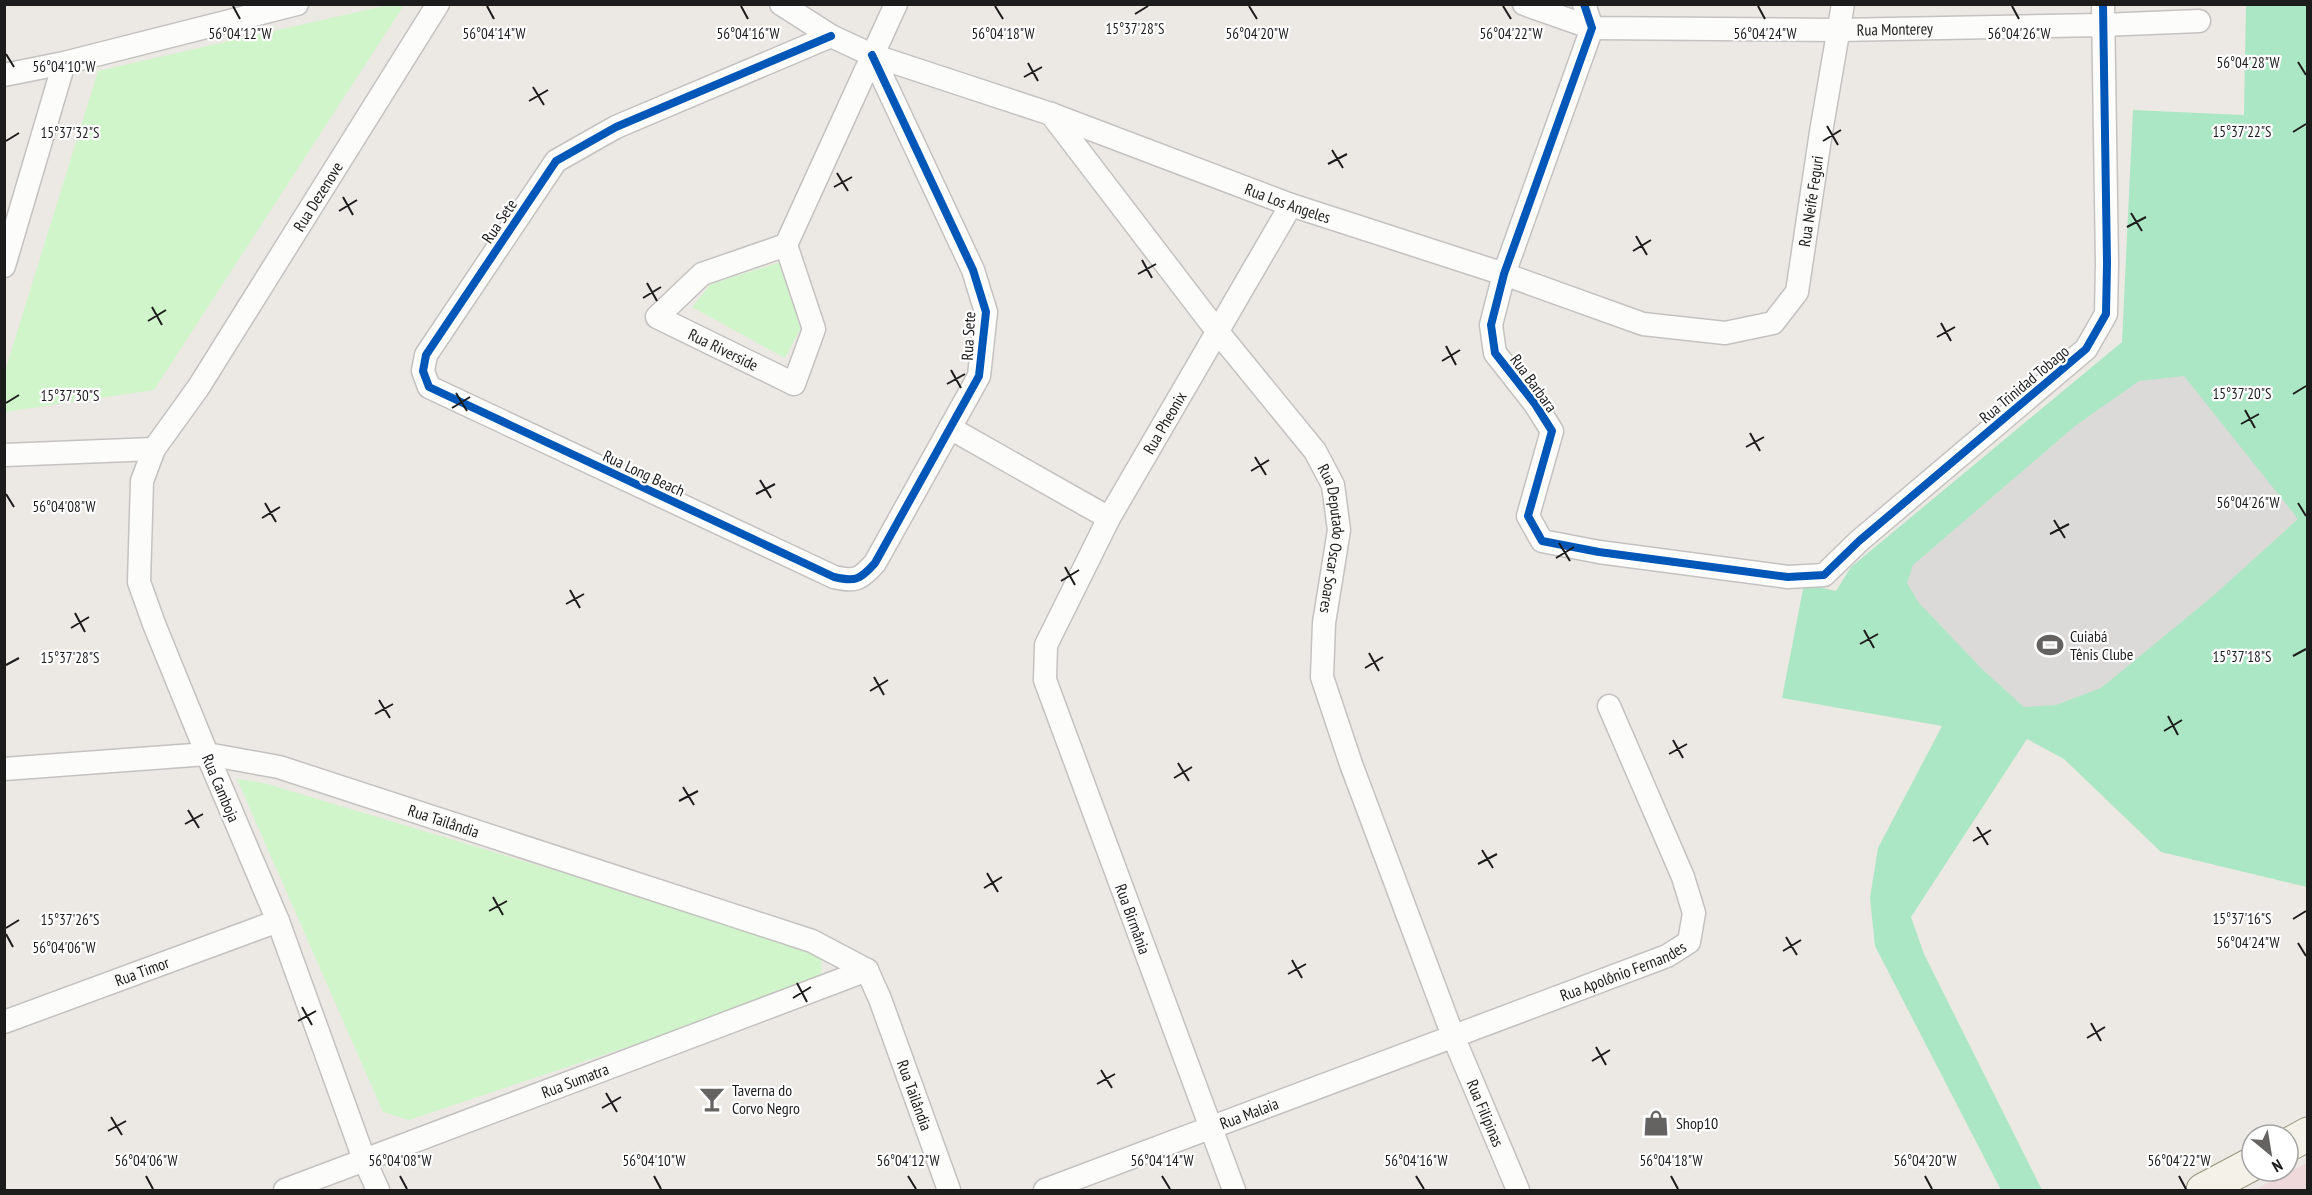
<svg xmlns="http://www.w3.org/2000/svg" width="2312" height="1195" font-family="'PT Sans Narrow',sans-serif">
  <rect width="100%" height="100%" fill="#ece8e4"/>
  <!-- commercial -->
  <path fill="#efd9da" d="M 2307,1163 L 2307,1190 L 2255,1190 Z"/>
  <!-- park -->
  <g fill="#d1f5cb">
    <path d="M 388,5 L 404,5 L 154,390 L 5,412 L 5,371 L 98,71 Z"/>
    <path d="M 781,262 L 805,320 L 785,358 L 692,307 L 711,284 Z"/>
    <path d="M 237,779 L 264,783 L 822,951 L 821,982 L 409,1120 L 383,1112 Z"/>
  </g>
  <!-- pitch -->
  <path fill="#abe7c5" d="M 2246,5 L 2307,5 L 2307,887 L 2161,852 L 2064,759 L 2027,739 L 1911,917 L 1924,954 L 2042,1190 L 2001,1190 L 1875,946 L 1870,898 L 1878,848 L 1942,726 L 1782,698 L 1804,584 L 1836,591 L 1851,567 L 2122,342 L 2133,110 L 2244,115 Z"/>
  <!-- parking -->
  <path fill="#dcdad8" d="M 2184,376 L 2298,519 L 2213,596 L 2101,688 L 2056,705 L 2024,707 L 1983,670 L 1919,603 L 1907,583 L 1913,565 L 2075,426 L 2139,381 Z"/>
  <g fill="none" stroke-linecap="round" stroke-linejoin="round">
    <!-- street casing -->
    <g stroke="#c4c2c0" stroke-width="25">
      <g id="street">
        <path id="s1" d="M 781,4 L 831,36 L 872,55 L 1051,114 L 1291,205 L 1504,274 L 1643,324 L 1725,333 L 1773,323 L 1797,292 L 1821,132 L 1843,4"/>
        <path id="s2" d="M 1524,4 L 1592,28 L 1838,30 L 2102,25 L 2199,21"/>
        <path d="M 1584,4 L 1592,28 L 1504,274 L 1491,325 L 1495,353 L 1535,404 L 1552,431 L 1528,516 L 1542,541 L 1599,552 L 1788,577 L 1824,575 L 1859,541 L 2086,349 L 2106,314 L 2107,263 L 2103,4"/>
        <path d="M 831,36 L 616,127 L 556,161 L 426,355 L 423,371 L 429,387 L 834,577 C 855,582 860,580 875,563 L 979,376 L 986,312 L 973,270 L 872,55"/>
        <path d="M 4,75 L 64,63 L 297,4"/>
        <path id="s3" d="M 1051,114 L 1217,331 L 1315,451 L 1333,485 L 1339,530 L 1324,623 L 1322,677 L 1351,764 L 1453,1036 L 1518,1190"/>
        <path id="s4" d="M 786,245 L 702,274 L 657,317 L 794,384 L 814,329 L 786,245 L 896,4"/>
        <path d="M 4,266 L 64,63"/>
        <path d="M 950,428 L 1109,518"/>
        <path d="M 4,455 L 154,449"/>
        <path id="s5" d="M 4,769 L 207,754 L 279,767 L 812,941 L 867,970"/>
        <path id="s6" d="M 867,970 L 880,999 L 949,1190"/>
        <path id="s7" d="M 4,1022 L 278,921"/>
        <path id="s8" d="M 285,1190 L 867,970"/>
        <path id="s9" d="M 378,1190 L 364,1159 L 278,921 L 207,754 L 154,624 L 139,582 L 142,481 L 154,449 L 198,388 L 438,4"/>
        <path id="s10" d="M 1045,1190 L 1667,956 L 1689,942 L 1694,913 L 1683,877 L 1609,706"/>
        <path id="s11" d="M 1234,1190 L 1045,680 L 1046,645 L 1109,518 L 1291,205"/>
      </g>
    </g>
    <!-- secondary casing -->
    <g stroke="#96947c" stroke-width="35">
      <g id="secondary">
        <path d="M 2288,1145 L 2308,1134"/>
        <path d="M 2203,1190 L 2252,1164"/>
      </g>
    </g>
    <!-- street -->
    <use href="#street" stroke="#fcfcfb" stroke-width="22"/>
    <!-- secondary -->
    <use href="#secondary" stroke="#f4f2e8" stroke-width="33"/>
    <!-- cycleway casing -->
    <g stroke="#fff" stroke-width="11">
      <g id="cycleway">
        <path d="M 1584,4 L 1592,28 L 1504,274 L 1491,325 L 1495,353 L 1535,404 L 1552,431 L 1528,516 L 1542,541 L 1599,552 L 1788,577 L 1824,575 L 1859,541 L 2086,349 L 2106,314 L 2107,263 L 2103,4"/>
        <path d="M 831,36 L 616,127 L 556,161 L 426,355 L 423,371 L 429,387 L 834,577 C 855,582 860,580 875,563 L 979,376 L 986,312 L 973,270 L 872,55"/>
      </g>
    </g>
    <!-- cycleway -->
    <use href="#cycleway" stroke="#0057b8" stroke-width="8"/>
  </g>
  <!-- ticks -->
  <path fill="none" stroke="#1c1c1c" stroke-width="2" d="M 233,6 L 240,19M 487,6 L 494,19M 741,6 L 748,19M 995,6 L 1003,19M 1249,6 L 1257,19M 1503,6 L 1511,19M 1758,6 L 1765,19M 2012,6 L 2019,19M 1135,14 L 1148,6M 6,54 L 14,67M 2298,62 L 2306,75M 1028,63 L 1038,81M 1024,77 L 1042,67M 533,87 L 544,105M 529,101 L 548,90M 1827,126 L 1838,145M 2293,132 L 2306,124M 6,141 L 19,133M 1823,141 L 1841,130M 1332,150 L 1343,168M 1328,164 L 1347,154M 837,173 L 848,191M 834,187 L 852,177M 343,197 L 353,215M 339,211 L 357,200M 2131,213 L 2142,231M 2127,227 L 2146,217M 1636,236 L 1647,255M 1633,251 L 1651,240M 1142,260 L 1152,278M 1138,274 L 1156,264M 647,283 L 657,301M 643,298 L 661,287M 152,307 L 162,325M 148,321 L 166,310M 1941,323 L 1951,341M 1937,337 L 1955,327M 1446,346 L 1456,365M 1442,361 L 1460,350M 951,370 L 961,388M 947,384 L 965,374M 456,393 L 467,411M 2293,394 L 2306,386M 6,403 L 19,395M 452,408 L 470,397M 2245,410 L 2255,428M 2241,424 L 2259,414M 1750,433 L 1760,451M 1746,447 L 1764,437M 1255,457 L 1266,475M 1251,471 L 1269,460M 760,480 L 771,498M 6,494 L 14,507M 756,494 L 775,484M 265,503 L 276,522M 2298,503 L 2306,516M 262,518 L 280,507M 2054,520 L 2065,538M 2050,534 L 2069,524M 1559,543 L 1570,561M 1556,558 L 1574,547M 1065,567 L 1075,585M 1061,581 L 1079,570M 570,590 L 580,608M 566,604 L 584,594M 75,613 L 85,632M 71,628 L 89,617M 1864,630 L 1874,648M 1860,644 L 1878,634M 1369,653 L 1379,671M 2293,656 L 2306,649M 6,665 L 19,658M 1365,668 L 1383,657M 874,677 L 884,695M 870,691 L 888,680M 379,700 L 390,718M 375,714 L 393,704M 2168,716 L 2178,735M 2164,731 L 2182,720M 1673,740 L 1683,758M 1669,754 L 1687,744M 1178,763 L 1189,781M 1174,778 L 1192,767M 683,787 L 694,805M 679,801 L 698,791M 188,810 L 199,828M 185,824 L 203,814M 1977,827 L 1988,845M 1973,841 L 1991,830M 1482,850 L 1493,868M 1478,864 L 1497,854M 987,873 L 998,892M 984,888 L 1002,877M 493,897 L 503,915M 489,911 L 507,901M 2293,919 L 2306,911M 6,928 L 19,920M 6,934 L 13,947M 1786,937 L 1797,955M 2298,943 L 2306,956M 1783,951 L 1801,940M 1292,960 L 1302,978M 1288,974 L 1306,964M 797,983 L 807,1002M 793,998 L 811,987M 302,1007 L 312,1025M 298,1021 L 316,1011M 2091,1023 L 2101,1041M 2087,1038 L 2105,1027M 1596,1047 L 1606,1065M 1592,1061 L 1610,1050M 1101,1070 L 1112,1088M 1097,1084 L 1115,1074M 606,1093 L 617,1112M 602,1108 L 621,1097M 111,1117 L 122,1135M 108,1131 L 126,1121M 146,1176 L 153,1189M 400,1176 L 407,1189M 654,1176 L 661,1189M 908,1176 L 916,1189M 1162,1176 L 1170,1189M 1416,1176 L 1424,1189M 1671,1176 L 1678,1189M 1925,1176 L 1932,1189M 2179,1176 L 2186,1189"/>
  <!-- icons -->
  <defs>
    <g id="stadium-bare" transform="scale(2.07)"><path d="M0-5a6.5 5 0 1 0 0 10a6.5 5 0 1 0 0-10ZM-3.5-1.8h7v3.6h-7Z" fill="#656362" stroke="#fff" stroke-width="2.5" paint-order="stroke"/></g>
    <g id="bar-bare" transform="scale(2.07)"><path d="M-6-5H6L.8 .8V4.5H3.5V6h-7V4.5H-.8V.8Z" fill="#656362" stroke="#fff" stroke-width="2.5" paint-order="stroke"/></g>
    <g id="shop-bare" transform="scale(2.07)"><path d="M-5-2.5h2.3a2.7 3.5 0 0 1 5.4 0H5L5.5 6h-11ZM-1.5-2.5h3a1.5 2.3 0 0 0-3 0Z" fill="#656362" stroke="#fff" stroke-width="2.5" paint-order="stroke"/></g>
  </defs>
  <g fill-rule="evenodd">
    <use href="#stadium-bare" x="2050" y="645"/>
    <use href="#bar-bare" x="712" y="1099"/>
    <use href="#shop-bare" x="1656" y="1123"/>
  </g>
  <g text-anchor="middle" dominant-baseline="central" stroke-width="4.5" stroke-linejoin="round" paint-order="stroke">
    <!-- street labels -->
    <g font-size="16" fill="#1c1c1c" stroke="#fff">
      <text stroke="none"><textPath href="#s2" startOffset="375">Rua Monterey</textPath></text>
      <text stroke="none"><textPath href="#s9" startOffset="1090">Rua Dezenove</textPath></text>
      <text stroke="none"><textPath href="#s1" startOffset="1184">Rua Neife Feguri</textPath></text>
      <text stroke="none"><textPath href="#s1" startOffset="546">Rua Los Angeles</textPath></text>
      <text transform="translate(499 221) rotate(-56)">Rua Sete</text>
      <text transform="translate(968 336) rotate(-87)">Rua Sete</text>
      <text stroke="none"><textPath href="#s4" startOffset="225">Rua Riverside</textPath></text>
      <text transform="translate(1534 383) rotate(54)">Rua Barbara</text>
      <text transform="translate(2024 384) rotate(-40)">Rua Trinidad Tobago</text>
      <text stroke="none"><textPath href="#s11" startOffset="831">Rua Pheonix</textPath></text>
      <text transform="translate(644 473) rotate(25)">Rua Long Beach</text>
      <text stroke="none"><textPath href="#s3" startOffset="520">Rua Deputado Oscar Soares</textPath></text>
      <text transform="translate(221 788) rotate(67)">Rua Camboja</text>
      <text stroke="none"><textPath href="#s5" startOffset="450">Rua Tailândia</textPath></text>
      <text transform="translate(1133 919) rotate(70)">Rua Birmânia</text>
      <text stroke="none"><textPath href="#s10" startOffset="618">Rua Apolônio Fernandes</textPath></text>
      <text stroke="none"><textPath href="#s7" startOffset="147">Rua Timor</textPath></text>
      <text stroke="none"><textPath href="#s8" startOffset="310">Rua Sumatra</textPath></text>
      <text stroke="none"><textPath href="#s6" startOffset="134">Rua Tailândia</textPath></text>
      <text stroke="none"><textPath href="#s10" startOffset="218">Rua Malaia</textPath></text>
      <text stroke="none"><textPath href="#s3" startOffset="1126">Rua Filipinas</textPath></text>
    </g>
    <!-- poi labels -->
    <g font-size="16" fill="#1c1c1c" stroke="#fff" text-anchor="start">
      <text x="2070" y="636">Cuiabá<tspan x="2070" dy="18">Tênis Clube</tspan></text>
      <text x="732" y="1090">Taverna do<tspan x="732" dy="18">Corvo Negro</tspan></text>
      <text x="1676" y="1123">Shop10</text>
    </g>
  </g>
  <g font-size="15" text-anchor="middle" fill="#1c1c1c" stroke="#fff" stroke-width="4.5" stroke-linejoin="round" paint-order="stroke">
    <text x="1135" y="34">15°37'28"S</text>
    <text x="1765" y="39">56°04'24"W</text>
    <text x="240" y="39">56°04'12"W</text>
    <text x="494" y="39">56°04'14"W</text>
    <text x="748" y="39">56°04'16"W</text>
    <text x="1003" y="39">56°04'18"W</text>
    <text x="1257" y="39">56°04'20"W</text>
    <text x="1511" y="39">56°04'22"W</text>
    <text x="2019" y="39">56°04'26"W</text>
    <text x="2248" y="68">56°04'28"W</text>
    <text x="64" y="72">56°04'10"W</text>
    <text x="2242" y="137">15°37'22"S</text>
    <text x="70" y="138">15°37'32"S</text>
    <text x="2242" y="399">15°37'20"S</text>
    <text x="70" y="401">15°37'30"S</text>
    <text x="2248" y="508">56°04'26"W</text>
    <text x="64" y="512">56°04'08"W</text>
    <text x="2242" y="662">15°37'18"S</text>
    <text x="70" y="663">15°37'28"S</text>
    <text x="2242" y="924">15°37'16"S</text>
    <text x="70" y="925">15°37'26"S</text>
    <text x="2248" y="948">56°04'24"W</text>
    <text x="64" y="953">56°04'06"W</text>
    <text x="146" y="1166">56°04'06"W</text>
    <text x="400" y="1166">56°04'08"W</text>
    <text x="654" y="1166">56°04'10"W</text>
    <text x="908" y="1166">56°04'12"W</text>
    <text x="1162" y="1166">56°04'14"W</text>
    <text x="1416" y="1166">56°04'16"W</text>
    <text x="1671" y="1166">56°04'18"W</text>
    <text x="1925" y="1166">56°04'20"W</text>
    <text x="2179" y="1166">56°04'22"W</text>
  </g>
  <!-- border -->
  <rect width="2312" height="1195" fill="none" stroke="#1c1c1c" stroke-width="12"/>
  <!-- north arrow -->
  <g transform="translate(2270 1153) rotate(150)"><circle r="28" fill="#ffffff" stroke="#a4a4a4" stroke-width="1.5"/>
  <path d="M0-4.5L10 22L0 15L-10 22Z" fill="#656362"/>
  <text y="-9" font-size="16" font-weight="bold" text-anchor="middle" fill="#1c1c1c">N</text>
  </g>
</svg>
